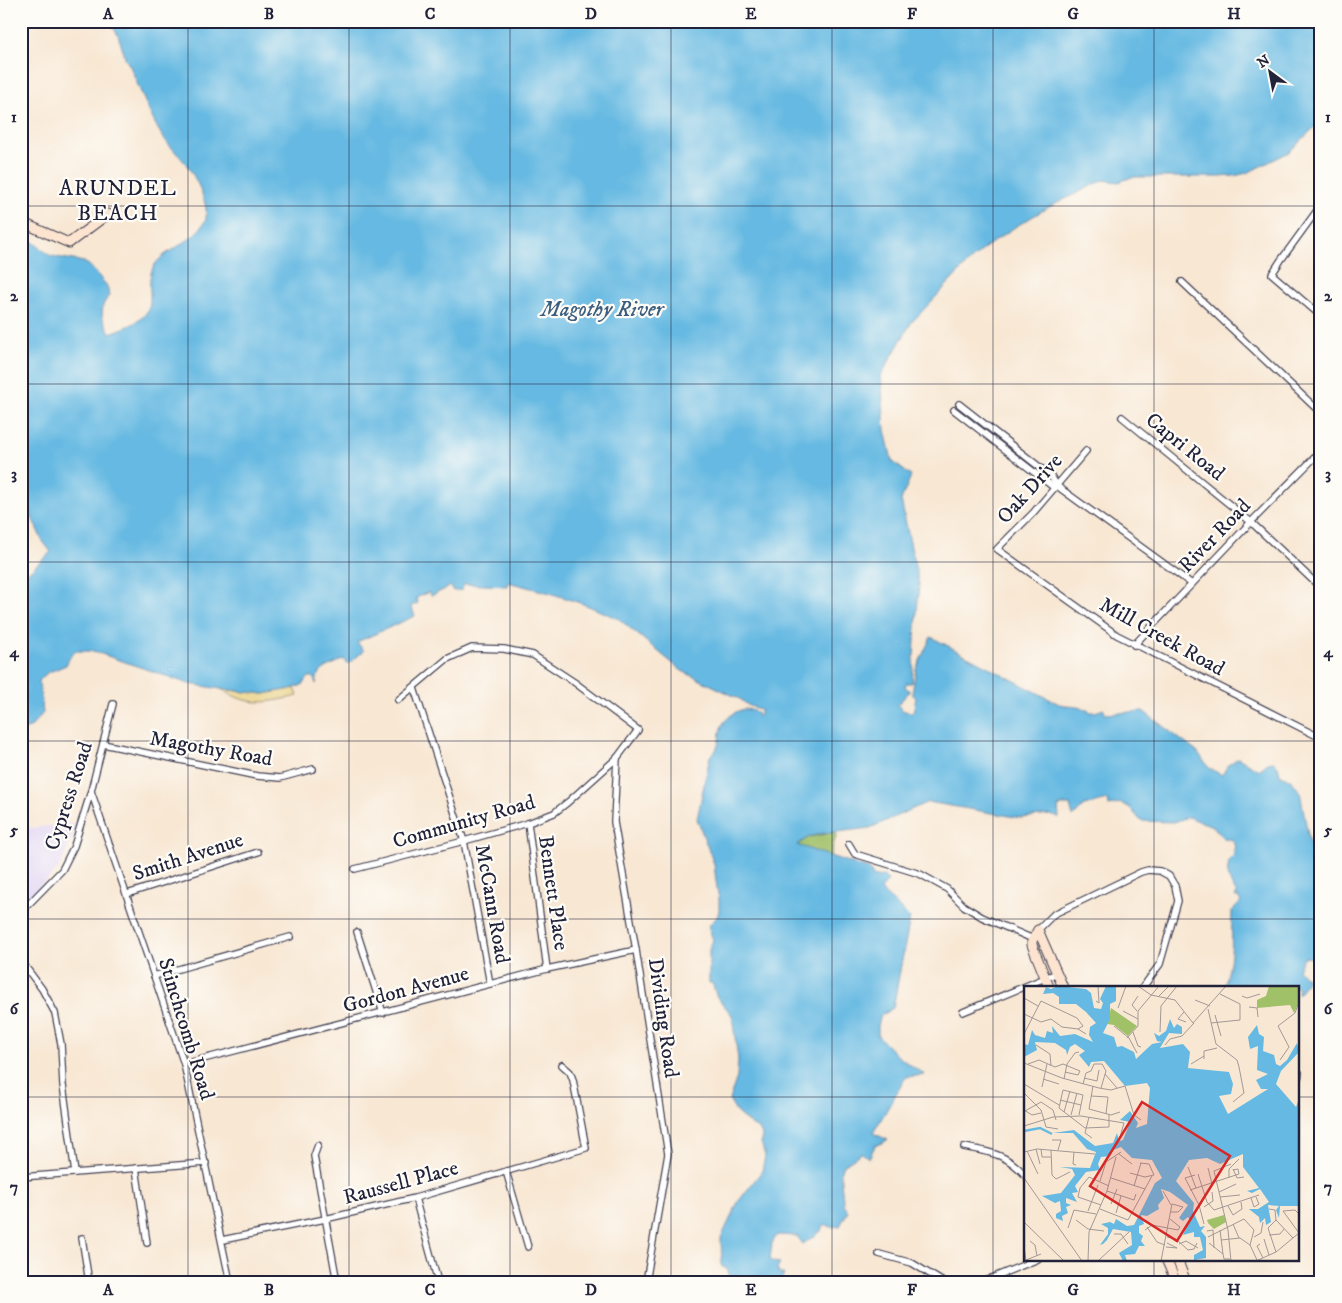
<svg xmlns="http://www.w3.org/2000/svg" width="1342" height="1303" font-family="'IM FELL DW Pica',serif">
  <rect width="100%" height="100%" fill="#fdfcf7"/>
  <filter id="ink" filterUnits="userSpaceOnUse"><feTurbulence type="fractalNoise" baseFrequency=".02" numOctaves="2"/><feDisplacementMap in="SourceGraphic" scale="10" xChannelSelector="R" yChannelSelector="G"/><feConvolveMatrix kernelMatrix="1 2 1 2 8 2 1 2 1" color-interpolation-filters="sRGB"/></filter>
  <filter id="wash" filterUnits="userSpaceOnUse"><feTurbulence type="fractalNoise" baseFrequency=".0096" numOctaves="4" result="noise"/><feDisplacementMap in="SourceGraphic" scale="20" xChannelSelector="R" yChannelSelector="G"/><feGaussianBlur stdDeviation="1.12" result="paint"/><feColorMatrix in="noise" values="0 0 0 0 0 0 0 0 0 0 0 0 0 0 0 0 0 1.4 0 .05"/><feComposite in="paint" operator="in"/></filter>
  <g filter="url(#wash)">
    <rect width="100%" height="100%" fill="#f8e7d3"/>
    <!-- built -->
    <path fill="#e1d4f4" d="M 78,823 L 59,868 L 23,903 L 21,902 L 21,829 Z"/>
    <!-- green -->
    <path fill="#a1c169" stroke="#627252" d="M 837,832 L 830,857 L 797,845 L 809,837 Z"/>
    <!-- sand -->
    <path fill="#eeda9e" stroke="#887e6c" d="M 295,688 L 298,696 C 265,703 250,707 221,689 L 264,694 Z"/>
    <!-- water -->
    <path fill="#66b9e2" stroke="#446e8e" d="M 109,21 L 1321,21 L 1321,121 L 1289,152 L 1247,173 L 1234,176 L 1217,177 L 1132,177 L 1119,182 L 1103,180 L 1047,208 L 1015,227 L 986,247 L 966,265 L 911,323 L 881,375 L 885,430 L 892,461 L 911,476 L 901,500 L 919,585 L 912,683 L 906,683 L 905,687 L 910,691 L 897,705 L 904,711 L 913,712 L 916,698 L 912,694 L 916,669 L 931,637 L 1059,704 L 1088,709 L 1088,712 L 1095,712 L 1104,709 L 1105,714 L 1143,711 L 1197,752 L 1209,768 L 1222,775 L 1228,765 L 1238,758 L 1259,770 L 1268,763 L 1274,762 L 1278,766 L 1280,774 L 1292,781 L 1300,792 L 1311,850 L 1317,859 L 1321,858 L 1321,958 L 1304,957 L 1298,969 L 1308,979 L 1298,995 L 1298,987 L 1223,987 C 1234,963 1231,937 1232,911 L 1241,902 L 1238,897 L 1235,897 L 1237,894 C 1232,888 1231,882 1227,876 L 1229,860 L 1234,856 L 1234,851 L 1236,847 L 1233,840 L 1223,838 L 1213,826 L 1188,817 L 1174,822 L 1141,821 L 1129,807 L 1121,803 L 1109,806 L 1108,800 L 1084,806 L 1073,817 L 1070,805 L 1063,805 L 1058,807 L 1059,818 L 1051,815 L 1021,818 L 928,802 L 870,828 L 820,834 L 809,837 L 797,845 L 869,869 L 874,877 L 884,876 L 888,880 L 881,890 L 910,918 L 893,1008 L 881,1015 L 878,1026 L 878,1036 L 899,1057 L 925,1075 L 906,1077 L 873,1133 L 888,1140 L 875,1146 L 869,1158 L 861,1153 L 842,1166 C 839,1179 843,1190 843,1204 L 848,1211 L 840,1226 L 831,1227 L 825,1224 L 821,1231 L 803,1244 L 797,1236 L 777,1235 L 772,1243 L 770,1259 L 773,1262 L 780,1263 L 777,1270 L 780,1274 L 784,1274 L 780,1282 L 728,1282 L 729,1273 L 726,1268 L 722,1267 L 721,1238 L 738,1202 L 762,1171 L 765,1156 L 761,1142 L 762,1135 L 759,1129 L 751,1125 L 736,1112 L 729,1100 L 737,1077 L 738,1059 L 732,1015 L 717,997 L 712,983 L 709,983 L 709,950 L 713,940 L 709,928 L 710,924 L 717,917 L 719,911 L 719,899 L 717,889 L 714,864 L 697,819 L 710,756 C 721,749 718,739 721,728 C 724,719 736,710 745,709 C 749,709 753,711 757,712 L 758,717 L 760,715 L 760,709 L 749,706 L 740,699 L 682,671 L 619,619 L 586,605 L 550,593 L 508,582 L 507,586 L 464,584 L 462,590 L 453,591 L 451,586 L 431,596 L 429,592 L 416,598 L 418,603 L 411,606 L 415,616 L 357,642 L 364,651 L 349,663 L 347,664 L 344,659 C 331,666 316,669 316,684 L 313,677 L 309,677 L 302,685 L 292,689 L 264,694 L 221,689 L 189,684 L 93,651 L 76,651 L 70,657 L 66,665 L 47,673 L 39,681 L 43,713 L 30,728 L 21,730 L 21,588 L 23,587 L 24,576 L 51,552 L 42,540 L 21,493 L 21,233 L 51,256 L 84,262 L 90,266 L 107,286 L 109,295 L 103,305 L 102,316 L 110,333 C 124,328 148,321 150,303 C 151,289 147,278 154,266 C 165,248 194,244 205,221 C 211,208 196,179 189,168 C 179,154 166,144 158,129 C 147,109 139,87 130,66 L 126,60 L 118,35 Z"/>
  </g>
  <g filter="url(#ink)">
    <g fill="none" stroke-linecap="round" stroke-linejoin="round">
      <!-- street casing -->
      <g stroke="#424052" stroke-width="8">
        <g id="street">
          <path d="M 1321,205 L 1281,260 L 1272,274 L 1321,316"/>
          <path d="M 1182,282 L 1321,413"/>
          <path d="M 959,404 L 1051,476 L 1057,486 L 1192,584"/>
          <path d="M 954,410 L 1052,486 L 1057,486"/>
          <path d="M 1122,417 L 1251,522 L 1321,588"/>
          <path d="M 1086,451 L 1033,513 L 997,549 L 1117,635 L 1321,738"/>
          <path d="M 1134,645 L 1251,522 L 1321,451"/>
          <path d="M 414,688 L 464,841 L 490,984"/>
          <path d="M 103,744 L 257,776 L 280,778 L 313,769"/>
          <path d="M 617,758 L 614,822 L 636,950 L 668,1154 L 646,1282"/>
          <path d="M 91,791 L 184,1064 L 230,1282"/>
          <path d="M 528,823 L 547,969"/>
          <path d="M 849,844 L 855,854 L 920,874 L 947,889 L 964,906 L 982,917 L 1033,939"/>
          <path d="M 355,869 L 464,841 L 528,823 L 554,813 L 568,802 L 617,758 L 638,730 L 574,682 L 533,655 L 504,649 L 472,648 L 447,659 L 398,700"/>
          <path d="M 127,894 L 258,852"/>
          <path d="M 21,912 L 62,870 L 74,846 L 91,791 L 113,704"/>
          <path d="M 1038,930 L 1054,914 L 1141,872 L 1148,870 L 1160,871 L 1169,876 L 1175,886 L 1178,901 L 1160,964 L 1143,987"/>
          <path d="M 357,932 L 383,1013"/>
          <path d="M 21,961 L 42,989 L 55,1013 L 61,1044 L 63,1085 L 75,1173"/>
          <path d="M 154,976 L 290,937"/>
          <path d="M 963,1012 L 1057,973"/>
          <path d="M 184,1064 L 547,969 L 636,950"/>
          <path d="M 1298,1079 L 1299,1073"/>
          <path d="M 318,1145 L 314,1156 L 337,1282"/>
          <path d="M 964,1147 C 991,1152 1007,1154 1026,1176"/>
          <path d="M 136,1168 L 147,1243"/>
          <path d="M 506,1171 L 528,1247"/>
          <path d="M 21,1177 L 206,1163"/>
          <path d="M 415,1198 L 438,1282"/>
          <path d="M 82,1238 L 89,1282"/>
          <path d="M 222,1240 L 325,1219 L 415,1198 L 586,1148 L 573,1080 L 570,1072 L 562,1065"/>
          <path d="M 879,1254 L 912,1263 L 943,1282"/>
          <path d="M 982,1282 L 1038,1259"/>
        </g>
      </g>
      <!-- secondary casing -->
      <g stroke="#424052" stroke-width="11">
        <g id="secondary">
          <path d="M 21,222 L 69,243 L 108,214"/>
          <path d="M 1038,930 L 1032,941 L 1032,945 L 1049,987"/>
          <path d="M 1038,930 L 1063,987"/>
          <path d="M 1166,1259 L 1176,1282"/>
          <path d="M 1177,1259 L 1186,1282"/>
        </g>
      </g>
      <!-- street -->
      <use href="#street" stroke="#fff" stroke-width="5.5"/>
      <!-- secondary -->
      <use href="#secondary" stroke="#fde4d0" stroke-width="9"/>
    </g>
  </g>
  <!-- grid -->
  <path fill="none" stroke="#22223b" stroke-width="1" stroke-opacity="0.55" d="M 188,21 L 188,1282M 349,21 L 349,1282M 510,21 L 510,1282M 671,21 L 671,1282M 832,21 L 832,1282M 993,21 L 993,1282M 1154,21 L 1154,987M 21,206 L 1321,206M 21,384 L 1321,384M 21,562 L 1321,562M 21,741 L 1321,741M 21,919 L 1321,919M 21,1097 L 1026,1097M 1298,1097 L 1321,1097M 1154,1259 L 1154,1282"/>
  <g text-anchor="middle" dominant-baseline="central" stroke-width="4.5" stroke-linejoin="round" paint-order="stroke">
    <!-- street labels -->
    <g font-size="21" fill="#22223b" stroke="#fdfcf7">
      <text transform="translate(1185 447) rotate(39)">Capri Road</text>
      <text transform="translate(1030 489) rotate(-48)">Oak Drive</text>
      <text transform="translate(1215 536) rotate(-46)">River Road</text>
      <text transform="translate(1162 637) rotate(29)">Mill Creek Road</text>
      <text transform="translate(211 749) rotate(10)">Magothy Road</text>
      <text transform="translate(69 796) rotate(-72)">Cypress Road</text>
      <text transform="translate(464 822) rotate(-16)">Community Road</text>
      <text transform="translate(188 857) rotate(-18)">Smith Avenue</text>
      <text transform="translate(553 893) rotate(82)">Bennett Place</text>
      <text transform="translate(492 904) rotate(80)">McCann Road</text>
      <text transform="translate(406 990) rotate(-15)">Gordon Avenue</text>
      <text transform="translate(663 1018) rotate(82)">Dividing Road</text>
      <text transform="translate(186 1029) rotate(73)">Stinchcomb Road</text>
      <text transform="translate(401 1183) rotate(-15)">Raussell Place</text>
    </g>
    <!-- neighbourhood labels -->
    <g font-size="22" letter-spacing="1" fill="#22223b" stroke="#fdfcf7">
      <text x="118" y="188">ARUNDEL<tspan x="118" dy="25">BEACH</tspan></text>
    </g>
    <!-- water labels -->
    <g font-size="22" font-style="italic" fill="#3d5e7e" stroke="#fdfcf7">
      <text x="602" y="309">Magothy River</text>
    </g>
  </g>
  <!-- overview -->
  <g transform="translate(1024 986)">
    <rect width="275" height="275" fill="#f8e7d3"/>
    <path d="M 245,0 L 275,0 L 275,16 L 270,27 L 266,19 L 233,22 L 233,14 L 242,10 ZM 87,22 L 113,40 L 104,50 L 90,39 L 83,38 ZM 200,229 L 202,236 L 190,243 L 184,237 L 183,234 Z" fill="#a1c169"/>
    <path d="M 34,0 L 62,3 L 67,7 L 70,22 L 77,23 L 79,17 L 76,13 L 82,0 L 92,0 L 92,15 L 86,18 L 86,33 L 79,47 L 90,51 L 93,61 L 98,60 L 110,66 L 112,73 L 128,58 L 138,56 L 133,55 L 130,47 L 135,50 L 142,45 L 146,33 L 150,42 L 153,38 L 158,41 L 158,48 L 145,47 L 136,62 L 159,58 L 166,66 L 164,82 L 205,86 L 209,98 L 207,108 L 195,110 L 204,128 L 244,103 L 237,103 L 232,94 L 244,88 L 233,84 L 234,60 L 226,63 L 224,51 L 233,39 L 235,48 L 240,51 L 239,65 L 250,69 L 252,78 L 256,80 L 263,74 L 273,57 L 275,66 L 257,85 L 252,98 L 272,121 L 275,113 L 275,220 L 256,220 L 255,232 L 252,224 L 255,220 L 244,219 L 247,236 L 242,239 L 241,232 L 236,237 L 235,231 L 225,223 L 234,223 L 245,216 L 236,203 L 228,207 L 223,205 L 235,202 L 219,181 L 219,168 L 196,178 L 183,172 L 165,174 L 152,195 L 170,217 L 169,225 L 176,241 L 181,240 L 177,245 L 182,251 L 182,272 L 170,274 L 170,269 L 179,264 L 176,251 L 170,251 L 170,246 L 159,249 L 166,234 L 164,231 L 159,235 L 155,232 L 164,219 L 146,206 L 137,203 L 140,212 L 134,219 L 135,223 L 123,230 L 117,229 L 120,238 L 115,240 L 115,247 L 119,250 L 117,255 L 121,260 L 115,260 L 111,268 L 101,269 L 103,275 L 99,275 L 95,267 L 108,259 L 107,246 L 89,243 L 83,254 L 79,258 L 76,259 L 84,248 L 84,242 L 77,238 L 86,236 L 90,238 L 92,233 L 103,240 L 110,239 L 131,197 L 138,192 L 128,174 L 108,172 L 97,161 L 89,164 L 86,170 L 77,171 L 74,178 L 76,184 L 62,186 L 51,200 L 54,206 L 48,207 L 53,216 L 42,212 L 42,217 L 47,219 L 42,221 L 44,227 L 38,230 L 39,235 L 32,232 L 32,228 L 37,225 L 36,215 L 31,217 L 18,210 L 37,207 L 51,189 L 48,183 L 36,181 L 66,182 L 72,166 L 63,163 L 49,147 L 29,147 L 50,144 L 71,160 L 89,157 L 93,147 L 95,155 L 99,154 L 106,136 L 96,134 L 106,125 L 114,137 L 112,142 L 123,138 L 126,102 L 123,97 L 101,100 L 80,75 L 67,76 L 65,81 L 55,69 L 61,65 L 51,58 L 46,61 L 43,69 L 42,64 L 31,57 L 11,56 L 13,64 L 0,71 L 0,58 L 4,59 L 8,44 L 11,49 L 21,52 L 23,45 L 29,47 L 28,40 L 36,50 L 51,48 L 69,56 L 65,49 L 66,41 L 72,37 L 62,26 L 52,18 L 35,18 L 35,11 L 29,7 L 19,8 L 22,1 L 27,3 Z" fill="#66b9e2"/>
    <path fill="none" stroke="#66b9e2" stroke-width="2.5" d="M 0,145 L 16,142 L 28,148"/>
    <path fill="none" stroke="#a29896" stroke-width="1" d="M 114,0 L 127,9 L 151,14 L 169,37 L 202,0M 218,10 L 223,12 L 236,8M 134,11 L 145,0M 0,12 L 14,20M 171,14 L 186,20M 72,15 L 75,17 L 74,0M 225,21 L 233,22 L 234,31M 94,22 L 102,0M 184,23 L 192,58 L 213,74 L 215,81 L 220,107 L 209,116M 99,25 L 114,33M 113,25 L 108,19 L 114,10M 160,26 L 154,33 L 162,36M 0,28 L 17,36 L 27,33 L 38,41 L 54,43 L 62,48M 191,29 L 197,50M 187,37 L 216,34 L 216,18 L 196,8M 90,40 L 105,52 L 113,67M 109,46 L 114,60 L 117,61M 136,46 L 137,20 L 153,0M 0,48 L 17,15 L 53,32 L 59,40 L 54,43M 103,52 L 114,40 L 114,25 L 135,0M 12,59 L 26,68 L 27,80M 141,59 L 146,53 L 158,50 L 170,37M 180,73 L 180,65 L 193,62M 256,74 L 265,61 L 254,40 L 271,27 L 275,16M 0,77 L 38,92 L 75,102 L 87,104 L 101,100 L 110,129 L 117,134M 4,78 L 15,74 L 31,81 L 39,78 L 56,85 L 54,89 L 41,86M 167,78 L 180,70M 81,88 L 93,102M 60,92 L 73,95 L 75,84M 19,93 L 35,98M 40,93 L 43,78 L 51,67 L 55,66M 0,98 L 35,119M 59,98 L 62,87 L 67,85 L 70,78 L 78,78 L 82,85 L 77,102M 69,100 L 65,123 L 87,129 L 96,126M 18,101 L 23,78M 0,107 L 17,124 L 22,141 L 34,143M 67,110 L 84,111 L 82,128M 36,114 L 57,119M 0,124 L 8,129 L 17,127M 1,125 L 17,116 L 29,124 L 32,134M 40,126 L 46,105M 47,129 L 53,107M 55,129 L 59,109 L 39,104 L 35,122 L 61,142 L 85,141 L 85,129M 65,131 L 61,147 L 68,152M 0,140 L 29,131 L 57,130 L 100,137 L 96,151M 28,154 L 37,154 L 34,164M 12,163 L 16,178M 17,163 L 18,171 L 27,171M 27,164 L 28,189 L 32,193M 3,165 L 14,188M 0,166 L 13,163 L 71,168M 50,166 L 49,178 L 52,179M 95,168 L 108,178M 164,181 L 172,202M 184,182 L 188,198M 209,183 L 213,192 L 220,191M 106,187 L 121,191 L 130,189 L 125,178 L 116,177M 174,188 L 183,216 L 190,224 L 235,209M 171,189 L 161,192 L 175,219 L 180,238M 0,192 L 58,275M 87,192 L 121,203M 205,192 L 205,183 L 215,173M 32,193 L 46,186M 76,195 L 82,176 L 97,166M 110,200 L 117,177M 166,204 L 215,188 L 214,183 L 209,184M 83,205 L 110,214 L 112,208M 139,205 L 147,219M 195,206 L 212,198M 196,211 L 216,209M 227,212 L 230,221 L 235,218 L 232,211M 87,218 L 93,203M 77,219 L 54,211 L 56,202 L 65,191 L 85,200M 204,220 L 209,229 L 218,223 L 217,216M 180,221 L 189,215 L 188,206M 76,223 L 104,234 L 128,190M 64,225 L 74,199M 147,226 L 154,226 L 159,221 L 148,218M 92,227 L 97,210M 275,228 L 271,224 L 259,225 L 275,247M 52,234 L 64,243 L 80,245M 252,234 L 269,252M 0,236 L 40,275M 209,238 L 215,252M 123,241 L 133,256 L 141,259M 44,242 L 50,224 L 72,228M 244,242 L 252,234 L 251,224 L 245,223M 244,242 L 252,266M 121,244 L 128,239 L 154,244 L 156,241 L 146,233M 196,244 L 199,268M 183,245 L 189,244 L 190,262M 90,248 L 97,248 L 104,258M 245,249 L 256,248 L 260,243M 143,251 L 152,253 L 164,264 L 170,263 L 173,257M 184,251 L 220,233 L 230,244 L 226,259M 230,251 L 237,247 L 239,236M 240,253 L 245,269M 197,254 L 216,252 L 226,259M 6,255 L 11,259 L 13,270M 185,257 L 199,268 L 200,273 L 206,273M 155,258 L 162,255 L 174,262M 236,258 L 233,260 L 239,272M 226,259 L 233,274M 0,260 L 2,275M 142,261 L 153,262 L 143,257M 2,274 L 17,268M 64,275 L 65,246 L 83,205 L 92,171M 74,275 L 105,246M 137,275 L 148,218M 207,275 L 204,244 L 190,185 L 207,178M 232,275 L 252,266 L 275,247"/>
    <path fill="#d62828" fill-opacity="0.15" stroke="#d62828" stroke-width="2.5" d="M 118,116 L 206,170 L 153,255 L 66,200 Z"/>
    <rect width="275" height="275" fill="none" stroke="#22223b" stroke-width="2.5"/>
  </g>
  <!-- margin -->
  <rect width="1342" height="1303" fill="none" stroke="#fdfcf7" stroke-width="55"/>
  <!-- north arrow -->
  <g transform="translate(1270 72) rotate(328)" stroke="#fdfcf7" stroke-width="4" paint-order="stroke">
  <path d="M0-4L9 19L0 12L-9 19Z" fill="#22223b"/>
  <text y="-8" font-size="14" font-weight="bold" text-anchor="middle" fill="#22223b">N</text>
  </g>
  <rect x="28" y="28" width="1286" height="1248" fill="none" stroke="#22223b" stroke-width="2"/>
  <g font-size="16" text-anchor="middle" font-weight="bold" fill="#22223b">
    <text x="108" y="19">A</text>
    <text x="269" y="19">B</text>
    <text x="430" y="19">C</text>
    <text x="591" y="19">D</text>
    <text x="751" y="19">E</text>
    <text x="912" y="19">F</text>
    <text x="1073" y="19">G</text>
    <text x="1234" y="19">H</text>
    <text x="14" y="122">1</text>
    <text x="1328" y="122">1</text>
    <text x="14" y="301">2</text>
    <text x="1328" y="301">2</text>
    <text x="14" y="479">3</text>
    <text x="1328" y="479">3</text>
    <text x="14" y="657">4</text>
    <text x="1328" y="657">4</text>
    <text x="14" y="835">5</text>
    <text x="1328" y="835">5</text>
    <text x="14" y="1014">6</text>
    <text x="1328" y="1014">6</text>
    <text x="14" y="1192">7</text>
    <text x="1328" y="1192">7</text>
    <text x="108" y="1295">A</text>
    <text x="269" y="1295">B</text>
    <text x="430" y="1295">C</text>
    <text x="591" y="1295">D</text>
    <text x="751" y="1295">E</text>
    <text x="912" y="1295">F</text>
    <text x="1073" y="1295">G</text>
    <text x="1234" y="1295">H</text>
  </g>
</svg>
